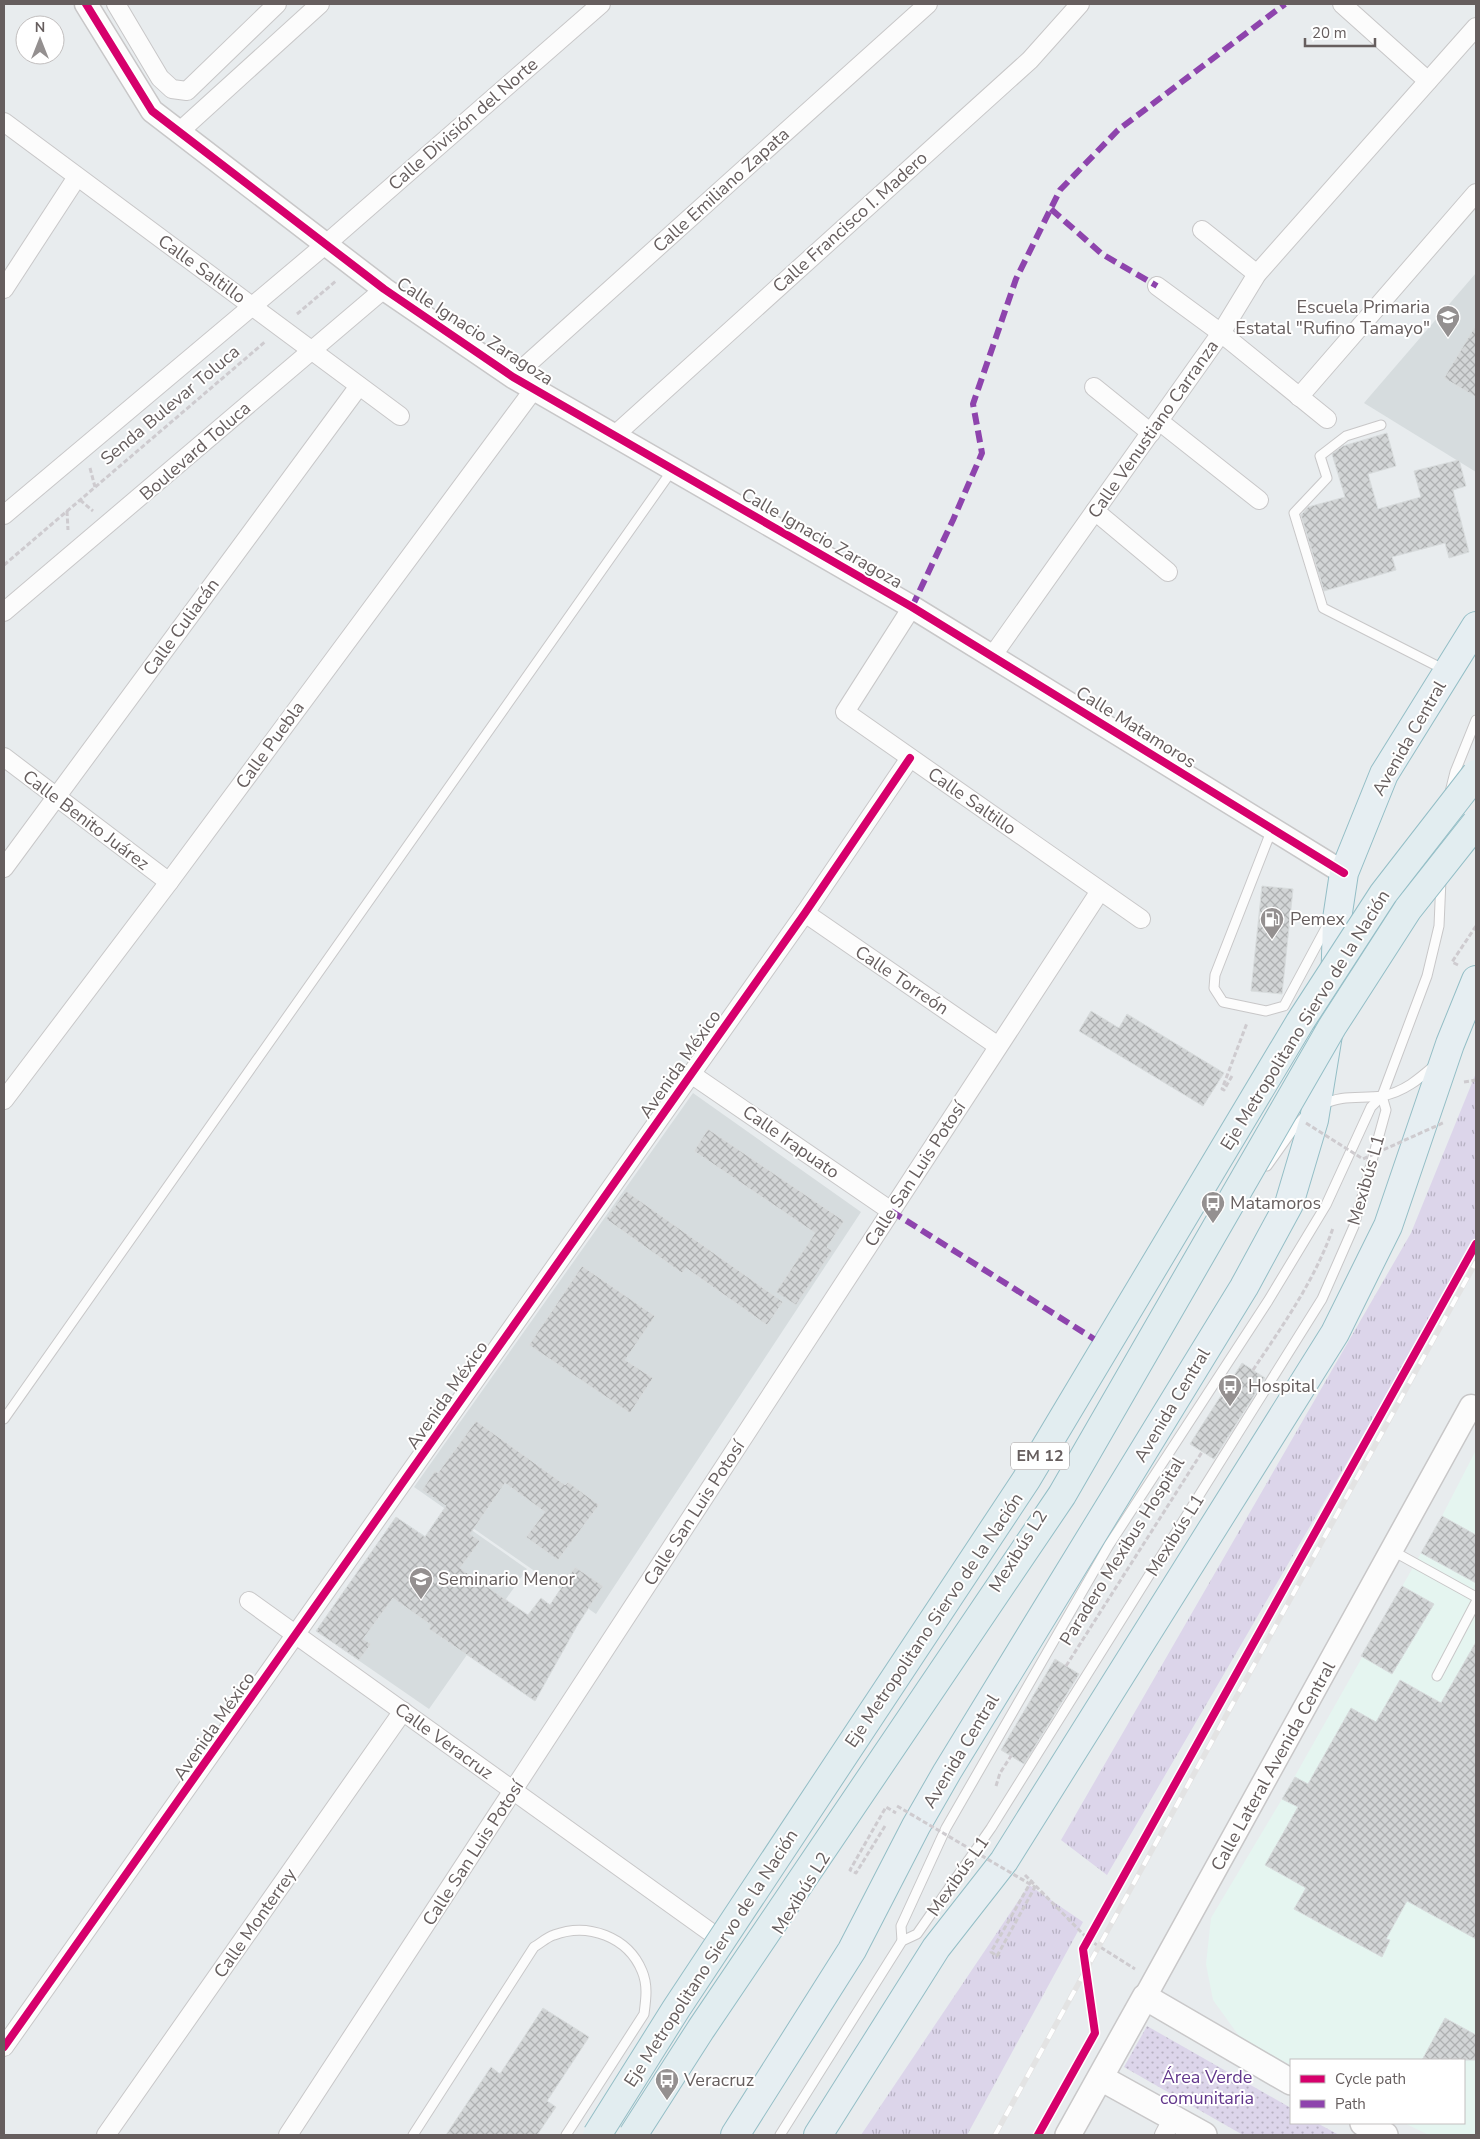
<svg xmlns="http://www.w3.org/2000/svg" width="1480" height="2139" font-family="'Nunito Sans',sans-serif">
  <defs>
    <pattern id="grass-tufts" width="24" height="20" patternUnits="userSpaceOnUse" patternTransform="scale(1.25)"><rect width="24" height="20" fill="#dcd5ea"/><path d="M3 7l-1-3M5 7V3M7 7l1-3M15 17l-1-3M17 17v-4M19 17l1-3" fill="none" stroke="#b6b0c1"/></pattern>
    <pattern id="park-dots" width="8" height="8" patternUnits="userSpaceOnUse" patternTransform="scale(1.25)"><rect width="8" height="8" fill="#dcd5ea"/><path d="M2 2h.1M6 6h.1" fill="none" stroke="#b6b0c1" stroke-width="1.8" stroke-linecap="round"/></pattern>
    <pattern id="building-cross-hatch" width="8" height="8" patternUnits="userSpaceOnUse" patternTransform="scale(1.25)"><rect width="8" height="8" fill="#d2d5d6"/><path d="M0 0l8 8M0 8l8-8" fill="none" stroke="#aeb0b1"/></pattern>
  </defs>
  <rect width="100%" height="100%" fill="#e8ecee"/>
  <!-- education -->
  <g fill="#d6dcde">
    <path d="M 1476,273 L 1476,472 L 1364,403 Z"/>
    <path d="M 693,1093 L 861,1212 L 596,1614 L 414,1487 Z"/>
    <path d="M 443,1510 L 527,1569 L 429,1709 L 316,1631 L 396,1517 L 425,1536 Z"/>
  </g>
  <!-- medical -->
  <path fill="#e5f5f0" d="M 1476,1450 L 1476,2135 L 1429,2135 L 1404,2123 L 1464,2123 L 1464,2060 L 1291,2060 L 1291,2065 L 1242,2040 L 1213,2000 L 1206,1964 L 1211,1918 L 1282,1799 L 1442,1516 Z"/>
  <!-- grass -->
  <g fill="url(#grass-tufts)">
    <path d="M 1476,1073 L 1476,1241 L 1107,1875 L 1061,1840 L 1411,1233 Z"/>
    <path d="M 1029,1885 L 1083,1922 L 967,2135 L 861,2135 Z"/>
  </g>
  <!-- park -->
  <path fill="url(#park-dots)" d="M 1147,2026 L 1291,2108 L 1291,2123 L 1317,2123 L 1339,2135 L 1243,2135 L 1124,2067 Z"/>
  <!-- building -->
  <g fill="url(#building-cross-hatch)" stroke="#d8dcdd">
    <path d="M 1476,325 L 1476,397 L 1444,378 Z"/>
    <path d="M 1387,433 L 1396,466 L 1368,474 L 1378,509 L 1421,497 L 1414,471 L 1459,460 L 1466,486 L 1453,490 L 1469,552 L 1449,558 L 1445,543 L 1392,557 L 1396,570 L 1324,591 L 1301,515 L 1308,507 L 1345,497 L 1332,454 L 1343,446 Z"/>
    <path d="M 1262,886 L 1293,889 L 1282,994 L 1251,991 Z"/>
    <path d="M 1091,1011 L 1119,1028 L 1127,1014 L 1224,1073 L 1203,1106 L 1079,1031 Z"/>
    <path d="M 708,1129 L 844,1221 L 827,1247 L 832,1251 L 796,1305 L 776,1292 L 815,1233 L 694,1151 Z"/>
    <path d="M 626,1191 L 783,1302 L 767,1325 L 686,1268 L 682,1273 L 606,1219 Z"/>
    <path d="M 582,1266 L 655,1316 L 625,1360 L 653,1378 L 630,1413 L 529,1345 Z"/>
    <path d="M 1242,1363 L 1265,1378 L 1214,1459 L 1190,1444 Z"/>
    <path d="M 476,1421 L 565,1485 L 568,1482 L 599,1505 L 558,1560 L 526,1537 L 545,1512 L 505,1483 L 470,1534 L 480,1541 L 460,1568 L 528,1615 L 541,1598 L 550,1605 L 575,1567 L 603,1586 L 578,1624 L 535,1701 L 429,1629 L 431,1625 L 393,1598 L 363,1639 L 371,1644 L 359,1660 L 316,1631 L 396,1517 L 425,1537 L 446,1506 L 422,1490 L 435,1471 L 438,1473 Z"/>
    <path d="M 1442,1516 L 1476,1535 L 1476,1583 L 1421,1553 Z"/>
    <path d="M 1402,1586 L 1434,1604 L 1392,1674 L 1361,1656 Z"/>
    <path d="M 1476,1642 L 1476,1939 L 1407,1901 L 1386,1939 L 1390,1940 L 1382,1957 L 1294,1909 L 1306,1888 L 1265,1865 L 1298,1807 L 1282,1799 L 1295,1777 L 1308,1784 L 1351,1708 L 1376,1722 L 1400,1680 L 1441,1703 Z"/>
    <path d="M 1055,1659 L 1079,1674 L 1024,1764 L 1001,1750 Z"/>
    <path d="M 543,2008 L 589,2037 L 547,2101 L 556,2107 L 537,2135 L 446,2135 L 491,2067 L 500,2074 Z"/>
    <path d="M 1445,2018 L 1476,2035 L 1476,2060 L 1422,2060 Z"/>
  </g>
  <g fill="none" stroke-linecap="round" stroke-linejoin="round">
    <!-- service casing -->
    <g stroke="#c8c7c8" stroke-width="11">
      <g id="service">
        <path d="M 1381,425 L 1346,436 L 1320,456 L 1327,478 L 1294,513 L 1323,608 L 1445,670"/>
        <path d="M 1450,792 L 1455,772 L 1476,720"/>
        <path d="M 1272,829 L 1215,975 L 1214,988 L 1223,1002 L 1266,1011 L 1284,1006 L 1328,924"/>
        <path d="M 1322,1105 C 1342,1094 1361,1099 1382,1096 C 1404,1092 1419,1079 1435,1065"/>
        <path d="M 1267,1166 L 1294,1128 L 1306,1115"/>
        <path d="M 4,1419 L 673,469"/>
        <path d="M 1391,1550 L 1476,1597"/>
        <path d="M 1437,1676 L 1476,1602"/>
        <path d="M 902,1941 L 901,1926 L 946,1828 L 1109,1545 L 1268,1301 L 1326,1205 L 1371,1107 L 1382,1096 L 1427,976 L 1439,926 L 1441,879"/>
        <path d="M 413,2135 L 534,1947 C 541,1943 547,1937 554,1935 C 588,1922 628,1937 642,1971 C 648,1985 646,1999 644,2014 L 566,2135"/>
        <path d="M 780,2135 L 902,1941 L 917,1934 L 991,1828 L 1322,1299 L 1354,1226 L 1386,1110 L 1382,1096"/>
      </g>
    </g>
    <!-- minor casing -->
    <g stroke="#c8c7c8" stroke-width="20">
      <g id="minor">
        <path d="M 116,4 L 160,78 L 172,89 L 187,91 L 277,4"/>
        <path d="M 1342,4 L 1428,81"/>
        <path d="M 4,122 L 400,416"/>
        <path d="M 179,132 L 320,4"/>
        <path d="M 1202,230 L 1257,274"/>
        <path d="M 1157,286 L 1221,333 L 1327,419"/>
        <path d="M 4,289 L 77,177"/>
        <path d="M 513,377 L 928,4"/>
        <path d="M 1094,387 L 1151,433"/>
        <path d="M 1299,397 L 1476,193"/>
        <path d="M 1159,421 L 1259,500"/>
        <path d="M 615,435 L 1030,60 L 1080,4"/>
        <path d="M 1095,511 L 1168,572"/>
        <path d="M 4,515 L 325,245 L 601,4"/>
        <path d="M 912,607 L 845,712 L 1141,919"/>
        <path d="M 4,612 L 384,289"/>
        <path d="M 993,655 L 1221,333 L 1257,274 L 1476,27"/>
        <path d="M 4,757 L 169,882"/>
        <path d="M 4,868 L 359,386"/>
        <path d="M 805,913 L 998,1046"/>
        <path d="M 691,1074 L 891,1211"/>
        <path d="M 4,1100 L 169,882 L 534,389"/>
        <path d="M 249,1601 L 713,1934"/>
        <path d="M 4,2047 L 805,913 L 910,758"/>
        <path d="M 106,2135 L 403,1711"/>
        <path d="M 288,2135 L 1100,891"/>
        <path d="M 1164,2135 L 1173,2118"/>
      </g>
    </g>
    <!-- tertiary casing -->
    <g stroke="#c8c7c8" stroke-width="25">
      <g id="tertiary">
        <path d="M 86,4 L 152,111 L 384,289 L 513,377 L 912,607 L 1344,873"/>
        <path d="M 1145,1997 L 1471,1406"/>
      </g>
    </g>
    <!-- secondary casing -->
    <g stroke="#c9c8c9" stroke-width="28">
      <g id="secondary">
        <path d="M 1101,2078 L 1204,2135"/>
        <path d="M 1363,2123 L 1385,2135"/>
        <path d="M 1068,2135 L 1145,1997 L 1291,2082"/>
      </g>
    </g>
    <!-- trunk casing -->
    <g stroke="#94bec6" stroke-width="30">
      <g id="trunk">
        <path d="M 735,2135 L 852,1950 L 916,1826 L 947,1772 L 1244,1287 L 1289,1204 L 1314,1120 L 1335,992 L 1337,919 L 1344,873 L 1384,774 L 1476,626"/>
        <path d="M 818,2135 L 936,1948 L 1004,1861 L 1335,1333 L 1388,1226 L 1450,1044 L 1476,980"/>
      </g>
    </g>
    <!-- path -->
    <g stroke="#cecbcf" stroke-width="3" stroke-dasharray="5 2.5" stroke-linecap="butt">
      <path d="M 297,314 L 336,281"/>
      <path d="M 90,468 L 95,487"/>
      <path d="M 80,500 L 93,511"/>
      <path d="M 67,511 L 68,530"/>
      <path d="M 4,565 L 266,341"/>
      <path d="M 1458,965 L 1452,962 L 1476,926"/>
      <path d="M 1232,1076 L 1224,1090 L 1222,1089 L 1247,1023"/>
      <path d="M 1464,1082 L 1476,1080"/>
      <path d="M 1253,1370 C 1283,1325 1315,1280 1333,1228"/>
      <path d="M 1066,1666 L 1202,1452"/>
      <path d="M 996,1786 L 1000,1773 L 1011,1756"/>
      <path d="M 885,1826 L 856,1873 L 850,1870 L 886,1807 L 896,1813"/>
      <path d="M 1025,1875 L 1089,1940 L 1135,1969"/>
      <path d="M 1032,1880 L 991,1952 L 997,1956 L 1035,1887"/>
    </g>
    <!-- service -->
    <use href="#service" stroke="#fcfcfc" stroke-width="9"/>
    <!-- minor -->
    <use href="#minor" stroke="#fcfcfc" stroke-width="18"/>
    <!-- tertiary -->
    <use href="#tertiary" stroke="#fcfcfc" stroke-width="22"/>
    <!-- secondary -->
    <use href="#secondary" stroke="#fcfcfc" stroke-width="25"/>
    <!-- trunk -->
    <use href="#trunk" stroke="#e6eef2" stroke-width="28"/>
    <!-- rail casing -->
    <g stroke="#e3e3e3" stroke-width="5.5">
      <path id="rail" d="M 995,2135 L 1476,1262"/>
    </g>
    <!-- rail -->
    <use href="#rail" stroke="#fff" stroke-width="4" stroke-dasharray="11" stroke-linecap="butt"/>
    <!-- motorway-bridge casing -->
    <g stroke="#94bec6" stroke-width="30" stroke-linecap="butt">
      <g id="motorway-bridge">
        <path d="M 597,2135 L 676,2009 L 1026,1480 L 1300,1022 L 1383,894 L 1476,774"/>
        <path d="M 633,2135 L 701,2029 L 1062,1495 L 1332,1027 L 1408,909 L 1476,823"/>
      </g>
    </g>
    <!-- path-bridge -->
    <g stroke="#cecbcf" stroke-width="3" stroke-dasharray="5 2.5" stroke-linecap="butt">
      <path d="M 1306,1123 L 1363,1159 L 1445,1122"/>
      <path d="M 897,1806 L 1035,1887"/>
    </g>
    <!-- motorway-bridge -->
    <use href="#motorway-bridge" stroke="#e2edf0" stroke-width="28"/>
    <!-- quiet -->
    <g stroke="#8e44ad" stroke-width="6" stroke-dasharray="12 6" stroke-linecap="butt">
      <path d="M 1051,209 L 1102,254 L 1157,286"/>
      <path d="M 912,607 L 953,520 L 982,453 L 973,404 L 1016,279 L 1060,190 L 1118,130 L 1285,4"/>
      <path d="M 891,1211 L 1094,1339"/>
    </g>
    <!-- cycleway casing -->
    <g stroke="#fff" stroke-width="11">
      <g id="cycleway">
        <path d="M 86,4 L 152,111 L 384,289 L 513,377 L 912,607 L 1344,873"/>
        <path d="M 4,2047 L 805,913 L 910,758"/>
        <path d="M 1038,2135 L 1095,2033 L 1083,1949 L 1476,1244"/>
      </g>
    </g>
    <!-- cycleway -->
    <use href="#cycleway" stroke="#d6006c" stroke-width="8"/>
  </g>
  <!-- icons -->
  <defs>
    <g id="school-pin" transform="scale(1.25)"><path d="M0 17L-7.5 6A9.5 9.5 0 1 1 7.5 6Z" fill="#949090" stroke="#fff"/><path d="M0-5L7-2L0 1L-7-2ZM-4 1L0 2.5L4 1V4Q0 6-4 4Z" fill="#fff"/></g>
    <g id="fuel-pin" transform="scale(1.25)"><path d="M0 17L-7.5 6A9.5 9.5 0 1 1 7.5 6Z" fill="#949090" stroke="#fff"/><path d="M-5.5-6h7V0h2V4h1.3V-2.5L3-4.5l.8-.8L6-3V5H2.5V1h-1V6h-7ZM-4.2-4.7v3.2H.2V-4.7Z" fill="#fff"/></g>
    <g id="bus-pin" transform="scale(1.25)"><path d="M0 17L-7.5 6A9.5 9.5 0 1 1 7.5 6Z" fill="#949090" stroke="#fff"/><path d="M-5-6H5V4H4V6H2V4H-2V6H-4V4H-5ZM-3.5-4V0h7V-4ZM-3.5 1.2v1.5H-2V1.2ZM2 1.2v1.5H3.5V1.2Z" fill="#fff"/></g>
  </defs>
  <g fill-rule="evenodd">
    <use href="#school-pin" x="1448" y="317"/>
    <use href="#fuel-pin" x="1272" y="919"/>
    <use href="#bus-pin" x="1213" y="1203"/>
    <use href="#bus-pin" x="1230" y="1386"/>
    <use href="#school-pin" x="421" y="1579"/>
    <use href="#bus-pin" x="667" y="2080"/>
  </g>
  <g text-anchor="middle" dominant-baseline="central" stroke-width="4" stroke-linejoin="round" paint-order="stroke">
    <!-- shield labels -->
    <rect fill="#fff" stroke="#948e8e" stroke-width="1" x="1011" y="1442.5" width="58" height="27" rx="4"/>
    <g font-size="16" font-weight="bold" fill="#665e5e">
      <text x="1040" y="1456">EM 12</text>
    </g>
    <!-- street labels -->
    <g font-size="18" fill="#665e5e" stroke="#fff">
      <text transform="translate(463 124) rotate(-41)">Calle División del Norte</text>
      <text transform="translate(721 190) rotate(-42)">Calle Emiliano Zapata</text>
      <text transform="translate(850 222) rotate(-42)">Calle Francisco I. Madero</text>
      <text transform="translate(202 269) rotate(36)">Calle Saltillo</text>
      <text transform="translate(475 331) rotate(33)">Calle Ignacio Zaragoza</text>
      <text transform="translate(170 405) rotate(-40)">Senda Bulevar Toluca</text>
      <text transform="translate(1153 429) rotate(-55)">Calle Venustiano Carranza</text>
      <text transform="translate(195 451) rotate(-41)">Boulevard Toluca</text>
      <text transform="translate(822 538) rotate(30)">Calle Ignacio Zaragoza</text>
      <text transform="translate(181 627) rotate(-54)">Calle Culiacán</text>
      <text transform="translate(1136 727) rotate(32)">Calle Matamoros</text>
      <text transform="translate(1409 738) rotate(-60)">Avenida Central</text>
      <text transform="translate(270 745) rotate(-54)">Calle Puebla</text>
      <text transform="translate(972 801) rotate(35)">Calle Saltillo</text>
      <text transform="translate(86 820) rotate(37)">Calle Benito Juárez</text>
      <text transform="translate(902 980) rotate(34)">Calle Torreón</text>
      <text transform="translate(1305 1020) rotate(-58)">Eje Metropolitano Siervo de la Nación</text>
      <text transform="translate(680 1064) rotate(-55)">Avenida México</text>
      <text transform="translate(791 1142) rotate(35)">Calle Irapuato</text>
      <text transform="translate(915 1174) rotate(-57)">Calle San Luis Potosí</text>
      <text transform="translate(1366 1180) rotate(-74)">Mexibús L1</text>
      <text transform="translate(447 1395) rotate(-55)">Avenida México</text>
      <text transform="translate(1172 1405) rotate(-59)">Avenida Central</text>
      <text transform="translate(694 1513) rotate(-57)">Calle San Luis Potosí</text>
      <text transform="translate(1175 1535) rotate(-58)">Mexibús L1</text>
      <text transform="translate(1018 1551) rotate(-58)">Mexibús L2</text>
      <text transform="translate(1122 1551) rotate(-58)">Paradero Mexibus Hospital</text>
      <text transform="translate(934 1620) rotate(-56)">Eje Metropolitano Siervo de la Nación</text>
      <text transform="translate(214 1726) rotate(-55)">Avenida México</text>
      <text transform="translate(444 1741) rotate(36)">Calle Veracruz</text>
      <text transform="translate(961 1751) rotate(-59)">Avenida Central</text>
      <text transform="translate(1273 1766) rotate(-61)">Calle Lateral Avenida Central</text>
      <text transform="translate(473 1853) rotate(-57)">Calle San Luis Potosí</text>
      <text transform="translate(958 1876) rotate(-55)">Mexibús L1</text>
      <text transform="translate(801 1893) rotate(-58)">Mexibús L2</text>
      <text transform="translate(255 1923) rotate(-55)">Calle Monterrey</text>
      <text transform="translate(711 1958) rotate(-57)">Eje Metropolitano Siervo de la Nación</text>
    </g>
    <!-- poi labels -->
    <g font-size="18" fill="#665e5e" stroke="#fff" text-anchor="start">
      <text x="1430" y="307" text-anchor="end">Escuela Primaria<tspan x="1430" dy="21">Estatal "Rufino Tamayo"</tspan></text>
      <text x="1290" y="919">Pemex</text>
      <text x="1230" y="1203">Matamoros</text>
      <text x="1248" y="1386">Hospital</text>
      <text x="438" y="1579">Seminario Menor</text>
      <text x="684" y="2080">Veracruz</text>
    </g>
    <!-- park labels -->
    <g font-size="18" fill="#62378c" stroke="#fff">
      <text x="1207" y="2077">Área Verde<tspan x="1207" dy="21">comunitaria</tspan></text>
    </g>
  </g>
  <!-- border -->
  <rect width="1480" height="2139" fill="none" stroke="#665e5e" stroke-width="10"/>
  <!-- legend -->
  <rect x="1290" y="2059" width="175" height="65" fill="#ffffff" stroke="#c2bfbf"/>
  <rect x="1300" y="2075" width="25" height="8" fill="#d6006c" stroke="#c2bfbf"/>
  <text x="1335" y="2084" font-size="15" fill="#665e5e">Cycle path</text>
  <rect x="1300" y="2100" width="25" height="8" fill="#8e44ad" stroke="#c2bfbf"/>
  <text x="1335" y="2109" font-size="15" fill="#665e5e">Path</text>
  <!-- north arrow -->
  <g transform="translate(40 40)"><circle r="24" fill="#ffffff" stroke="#c2bfbf"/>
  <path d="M0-4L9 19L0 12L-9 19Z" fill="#949090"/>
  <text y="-8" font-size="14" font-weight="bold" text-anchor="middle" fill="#665e5e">N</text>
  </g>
  <!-- scale -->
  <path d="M1305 38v8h70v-8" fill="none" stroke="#665e5e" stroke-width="2.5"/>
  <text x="1312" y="38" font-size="15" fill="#665e5e" stroke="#ffffff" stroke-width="4" paint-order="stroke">20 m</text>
</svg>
